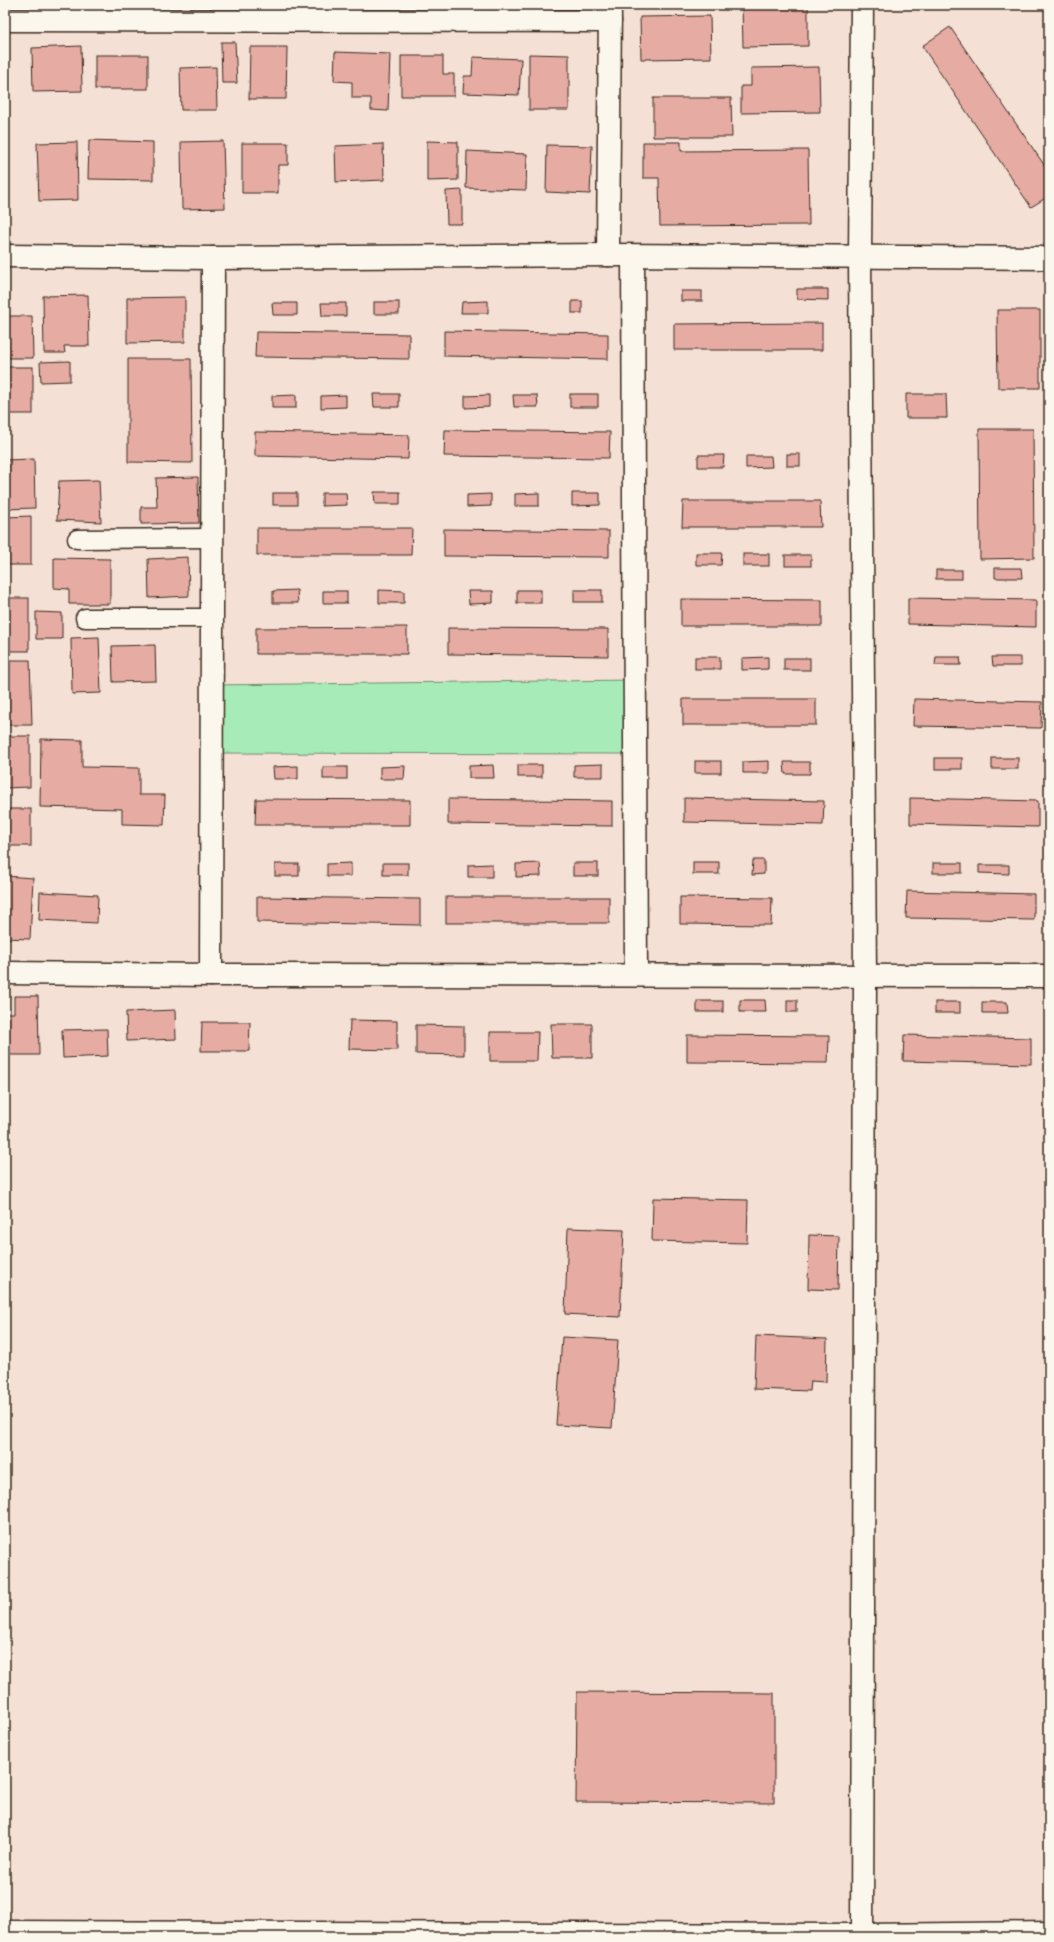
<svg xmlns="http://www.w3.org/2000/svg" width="1054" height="1942" font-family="'Patrick Hand',sans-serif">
  <rect width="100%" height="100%" fill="#f5e0d6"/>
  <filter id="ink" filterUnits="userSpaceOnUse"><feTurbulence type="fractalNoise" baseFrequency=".025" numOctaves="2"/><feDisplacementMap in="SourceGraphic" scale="8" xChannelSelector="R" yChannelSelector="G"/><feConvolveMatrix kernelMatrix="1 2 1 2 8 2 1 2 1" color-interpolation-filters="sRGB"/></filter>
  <g filter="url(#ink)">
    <!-- green -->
    <path fill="#a7ecb8" stroke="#718b6b" d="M 635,680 L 636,754 L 211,753 L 212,685 Z"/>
    <!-- building -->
    <g fill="#e6aca3" stroke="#3b2a1e">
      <path d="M 742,5 L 808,5 L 808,46 L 743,47 Z"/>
      <path d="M 710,16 L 711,58 L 641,59 L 640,17 Z"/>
      <path d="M 950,27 L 1049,172 L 1049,196 L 1031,207 L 922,46 Z"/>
      <path d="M 221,42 L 235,42 L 237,83 L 222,83 Z"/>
      <path d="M 81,46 L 82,91 L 33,92 L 32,48 Z"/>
      <path d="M 250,47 L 287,47 L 286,99 L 249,99 Z"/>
      <path d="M 335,52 L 390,54 L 388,111 L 371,110 L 371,98 L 352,98 L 352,82 L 334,81 Z"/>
      <path d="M 529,54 L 569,55 L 569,110 L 529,110 Z"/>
      <rect x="95" y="55" width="53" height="34"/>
      <path d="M 401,56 L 443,56 L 443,74 L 454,74 L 454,96 L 401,96 Z"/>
      <path d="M 473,57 L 521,59 L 519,95 L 463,93 L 464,76 L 472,76 Z"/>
      <path d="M 216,67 L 217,110 L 181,110 L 180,68 Z"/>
      <path d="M 819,67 L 820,112 L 741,113 L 741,86 L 751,86 L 751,68 Z"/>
      <path d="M 653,98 L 731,98 L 732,137 L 653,137 Z"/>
      <path d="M 89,140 L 153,142 L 153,180 L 88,179 Z"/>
      <path d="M 223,141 L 225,208 L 182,209 L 181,142 Z"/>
      <path d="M 427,141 L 458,142 L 458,180 L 427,181 Z"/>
      <path d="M 77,142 L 78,200 L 39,201 L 37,143 Z"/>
      <path d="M 643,142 L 681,142 L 681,151 L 808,150 L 809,225 L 660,226 L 659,178 L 643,178 Z"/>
      <path d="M 242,143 L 288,143 L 288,165 L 278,165 L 278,193 L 242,193 Z"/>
      <path d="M 383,144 L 384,180 L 336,182 L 335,146 Z"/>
      <path d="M 547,145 L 592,146 L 590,194 L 546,192 Z"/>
      <path d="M 467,151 L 527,154 L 526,190 L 466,188 Z"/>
      <path d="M 462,190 L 462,224 L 447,224 L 446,191 Z"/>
      <path d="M 797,289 L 828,289 L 828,300 L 797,299 Z"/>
      <rect x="681" y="291" width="21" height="10"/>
      <path d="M 88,295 L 89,346 L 64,346 L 65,353 L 44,353 L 43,296 Z"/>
      <path d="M 185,297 L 185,342 L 127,343 L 127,298 Z"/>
      <path d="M 488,301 L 488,313 L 461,313 L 462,302 Z"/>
      <rect x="572" y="301" width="10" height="12"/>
      <rect x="374" y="302" width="25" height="12"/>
      <path d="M 272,303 L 297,303 L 297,315 L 273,315 Z"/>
      <path d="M 321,303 L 346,303 L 346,316 L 322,316 Z"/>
      <path d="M 997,310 L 1040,310 L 1040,388 L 998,388 Z"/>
      <path d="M 5,316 L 32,316 L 33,358 L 5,358 Z"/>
      <path d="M 822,323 L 822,350 L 674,350 L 674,324 Z"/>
      <path d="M 444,331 L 608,334 L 608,359 L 444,356 Z"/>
      <path d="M 256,332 L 409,334 L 409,359 L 255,357 Z"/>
      <path d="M 128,359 L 191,359 L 192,463 L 128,462 Z"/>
      <path d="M 70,361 L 70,381 L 41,382 L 40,362 Z"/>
      <rect x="5" y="367" width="28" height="47"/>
      <path d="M 373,394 L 399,394 L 399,407 L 374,407 Z"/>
      <rect x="570" y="394" width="28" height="13"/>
      <path d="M 906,394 L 946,394 L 947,418 L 906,418 Z"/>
      <path d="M 296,395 L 296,408 L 272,408 L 272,396 Z"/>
      <path d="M 346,395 L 346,407 L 321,408 L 321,396 Z"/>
      <path d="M 489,395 L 489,407 L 465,408 L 465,396 Z"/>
      <path d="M 513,395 L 537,395 L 538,407 L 514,407 Z"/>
      <path d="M 979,429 L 1033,429 L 1034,558 L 980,559 Z"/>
      <path d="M 445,430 L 610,432 L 609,458 L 444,456 Z"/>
      <path d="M 255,432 L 409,435 L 408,459 L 255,456 Z"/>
      <rect x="787" y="454" width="13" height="12"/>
      <path d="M 698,455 L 724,455 L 723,467 L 698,467 Z"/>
      <path d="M 746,456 L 771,456 L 772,467 L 746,468 Z"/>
      <path d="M 34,459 L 35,508 L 5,509 L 5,460 Z"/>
      <path d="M 198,477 L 199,523 L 141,524 L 141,507 L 157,507 L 156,478 Z"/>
      <path d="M 99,480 L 101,522 L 57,520 L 59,481 Z"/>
      <path d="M 374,492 L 400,492 L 400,504 L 375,504 Z"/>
      <rect x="273" y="493" width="24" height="12"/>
      <path d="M 322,493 L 346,493 L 347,505 L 322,506 Z"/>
      <path d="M 539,493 L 539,506 L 515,506 L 515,494 Z"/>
      <path d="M 572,493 L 600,493 L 600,505 L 572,506 Z"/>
      <path d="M 491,494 L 491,506 L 467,507 L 467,495 Z"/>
      <path d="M 683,501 L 820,501 L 821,527 L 682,527 Z"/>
      <path d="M 31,516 L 31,565 L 5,565 L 5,517 Z"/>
      <path d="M 257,528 L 412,528 L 411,555 L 257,555 Z"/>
      <path d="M 444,529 L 609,531 L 609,557 L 444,556 Z"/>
      <path d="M 696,553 L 722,553 L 721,565 L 696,565 Z"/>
      <rect x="743" y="554" width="26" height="12"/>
      <rect x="785" y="555" width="26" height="11"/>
      <path d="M 188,557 L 189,596 L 149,598 L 148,559 Z"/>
      <path d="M 54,558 L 110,559 L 110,604 L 69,604 L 69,589 L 54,588 Z"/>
      <path d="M 995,568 L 1021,568 L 1022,578 L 995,578 Z"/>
      <rect x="936" y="570" width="26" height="9"/>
      <path d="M 297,590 L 298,603 L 273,603 L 273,591 Z"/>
      <path d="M 379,590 L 404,591 L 404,603 L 379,603 Z"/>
      <rect x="517" y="590" width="24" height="13"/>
      <rect x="574" y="590" width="28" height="12"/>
      <rect x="323" y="591" width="24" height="12"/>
      <path d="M 468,591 L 493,591 L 493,603 L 469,604 Z"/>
      <rect x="5" y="598" width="24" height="53"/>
      <path d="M 908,598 L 1036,600 L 1036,627 L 908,624 Z"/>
      <path d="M 681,599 L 822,600 L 822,626 L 681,626 Z"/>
      <path d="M 36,612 L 62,613 L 62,639 L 36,639 Z"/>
      <path d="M 407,627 L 407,654 L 256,654 L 256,628 Z"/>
      <path d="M 448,628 L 608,629 L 608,656 L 448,654 Z"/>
      <path d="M 99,637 L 101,693 L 72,694 L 71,638 Z"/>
      <path d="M 155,645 L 156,681 L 113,682 L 112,646 Z"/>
      <rect x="695" y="657" width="25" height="12"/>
      <path d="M 768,657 L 768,669 L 742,670 L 742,658 Z"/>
      <path d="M 936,657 L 960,657 L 961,665 L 935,665 Z"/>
      <path d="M 992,657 L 1021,657 L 1021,666 L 993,666 Z"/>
      <rect x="784" y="658" width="26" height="12"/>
      <path d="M 5,660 L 30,660 L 32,725 L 5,725 Z"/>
      <rect x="683" y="699" width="133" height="26"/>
      <path d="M 914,699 L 1042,702 L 1041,728 L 913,726 Z"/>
      <path d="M 5,736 L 30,736 L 30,787 L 5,788 Z"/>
      <path d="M 41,739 L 82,740 L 82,767 L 139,768 L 139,795 L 165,795 L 164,825 L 122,824 L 122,809 L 40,807 Z"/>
      <rect x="935" y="758" width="27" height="11"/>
      <rect x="992" y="758" width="26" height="11"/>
      <rect x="695" y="761" width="26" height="12"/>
      <path d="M 769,761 L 769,773 L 743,773 L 743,762 Z"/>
      <path d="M 784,762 L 810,762 L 810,774 L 785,774 Z"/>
      <path d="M 603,764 L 603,777 L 574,777 L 574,765 Z"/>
      <path d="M 493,765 L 494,778 L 469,778 L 469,766 Z"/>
      <rect x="518" y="765" width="24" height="12"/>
      <path d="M 298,766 L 298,779 L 274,779 L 273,767 Z"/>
      <path d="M 405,766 L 404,779 L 380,779 L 380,767 Z"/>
      <rect x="323" y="767" width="24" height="12"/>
      <path d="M 684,798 L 824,801 L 823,825 L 684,822 Z"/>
      <path d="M 910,798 L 1038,801 L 1038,827 L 910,824 Z"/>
      <path d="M 256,799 L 410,800 L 410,825 L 255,825 Z"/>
      <path d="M 448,799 L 612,801 L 612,826 L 448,824 Z"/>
      <rect x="5" y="809" width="26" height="37"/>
      <path d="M 753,860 L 764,860 L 764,874 L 752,875 Z"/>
      <rect x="693" y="862" width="26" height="12"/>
      <path d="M 351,863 L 351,876 L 327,876 L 327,864 Z"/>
      <rect x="383" y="863" width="25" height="12"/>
      <path d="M 540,863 L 541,876 L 516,877 L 516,864 Z"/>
      <rect x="573" y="863" width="25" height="13"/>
      <rect x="933" y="863" width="29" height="10"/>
      <rect x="275" y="864" width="24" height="12"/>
      <path d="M 492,864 L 492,877 L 468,877 L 468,865 Z"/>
      <path d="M 979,865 L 1009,865 L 1009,874 L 979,873 Z"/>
      <path d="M 5,876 L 33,878 L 30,939 L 5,938 Z"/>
      <path d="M 907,891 L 1034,894 L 1034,920 L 906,918 Z"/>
      <path d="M 40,892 L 98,895 L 97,923 L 39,920 Z"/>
      <path d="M 257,897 L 420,899 L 420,925 L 257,922 Z"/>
      <rect x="446" y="897" width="163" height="26"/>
      <path d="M 680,897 L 772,898 L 771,925 L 680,924 Z"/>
      <path d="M 14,996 L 38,996 L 39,1055 L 5,1055 L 5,1013 L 14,1013 Z"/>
      <path d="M 740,1000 L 765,1000 L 766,1012 L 740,1012 Z"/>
      <rect x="787" y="1000" width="10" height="12"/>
      <rect x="697" y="1001" width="26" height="11"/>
      <rect x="935" y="1002" width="25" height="11"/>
      <path d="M 982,1002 L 1007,1002 L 1008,1013 L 982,1013 Z"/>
      <path d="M 175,1010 L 176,1039 L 127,1041 L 126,1012 Z"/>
      <path d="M 350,1020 L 397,1021 L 397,1050 L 349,1049 Z"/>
      <path d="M 202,1022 L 250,1022 L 249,1051 L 201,1051 Z"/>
      <path d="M 551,1024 L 592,1024 L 592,1058 L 552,1058 Z"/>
      <path d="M 416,1025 L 464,1026 L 464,1055 L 416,1054 Z"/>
      <path d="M 107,1029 L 108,1056 L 63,1058 L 62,1030 Z"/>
      <path d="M 490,1032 L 538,1032 L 537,1061 L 490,1061 Z"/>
      <path d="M 687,1035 L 829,1036 L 828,1063 L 687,1062 Z"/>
      <path d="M 904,1035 L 1031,1038 L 1031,1064 L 903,1061 Z"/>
      <path d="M 653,1198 L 748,1200 L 747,1243 L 652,1241 Z"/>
      <path d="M 568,1228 L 624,1230 L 620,1317 L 565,1314 Z"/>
      <path d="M 809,1235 L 839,1236 L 838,1290 L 808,1289 Z"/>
      <path d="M 756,1336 L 827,1339 L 826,1382 L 811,1381 L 810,1391 L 754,1389 Z"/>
      <path d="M 562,1337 L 618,1340 L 612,1428 L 556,1425 Z"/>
      <path d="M 577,1692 L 774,1693 L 774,1803 L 576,1802 Z"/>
    </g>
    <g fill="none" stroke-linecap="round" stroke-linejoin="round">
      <!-- service casing -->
      <g stroke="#3b2a1e" stroke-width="21">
        <g id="service">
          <path d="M 77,539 L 212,538"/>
          <path d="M 85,618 L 212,618"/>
        </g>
      </g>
      <!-- minor casing -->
      <g stroke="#3b2a1e" stroke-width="25">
        <g id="minor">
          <path d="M 5,20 L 610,21"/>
          <path d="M 608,255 L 610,5"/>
          <path d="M 633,256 L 636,975"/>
          <path d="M 5,973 L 211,975 L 1049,976"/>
          <path d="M 211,975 L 213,258"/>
        </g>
      </g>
      <!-- tertiary casing -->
      <g stroke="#3b2a1e" stroke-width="25">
        <g id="tertiary">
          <path d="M 862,5 L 860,257 L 865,976 L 862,1935"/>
          <path d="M 5,256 L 213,258 L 608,255 L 1049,258"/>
          <path d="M 5,1932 L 862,1935 L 1049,1933"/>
        </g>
      </g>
      <!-- service -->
      <use href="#service" stroke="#fbf7ec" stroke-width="18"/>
      <!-- minor -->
      <use href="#minor" stroke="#fbf7ec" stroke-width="22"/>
      <!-- tertiary -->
      <use href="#tertiary" stroke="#fbf7ec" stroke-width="22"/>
    </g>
  </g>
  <!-- margin -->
  <rect width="1054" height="1942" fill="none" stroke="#fbf7ec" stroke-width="20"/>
  <rect x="10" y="10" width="1034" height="1922" fill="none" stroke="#3b2a1e" stroke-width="1.5" filter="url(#ink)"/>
</svg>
